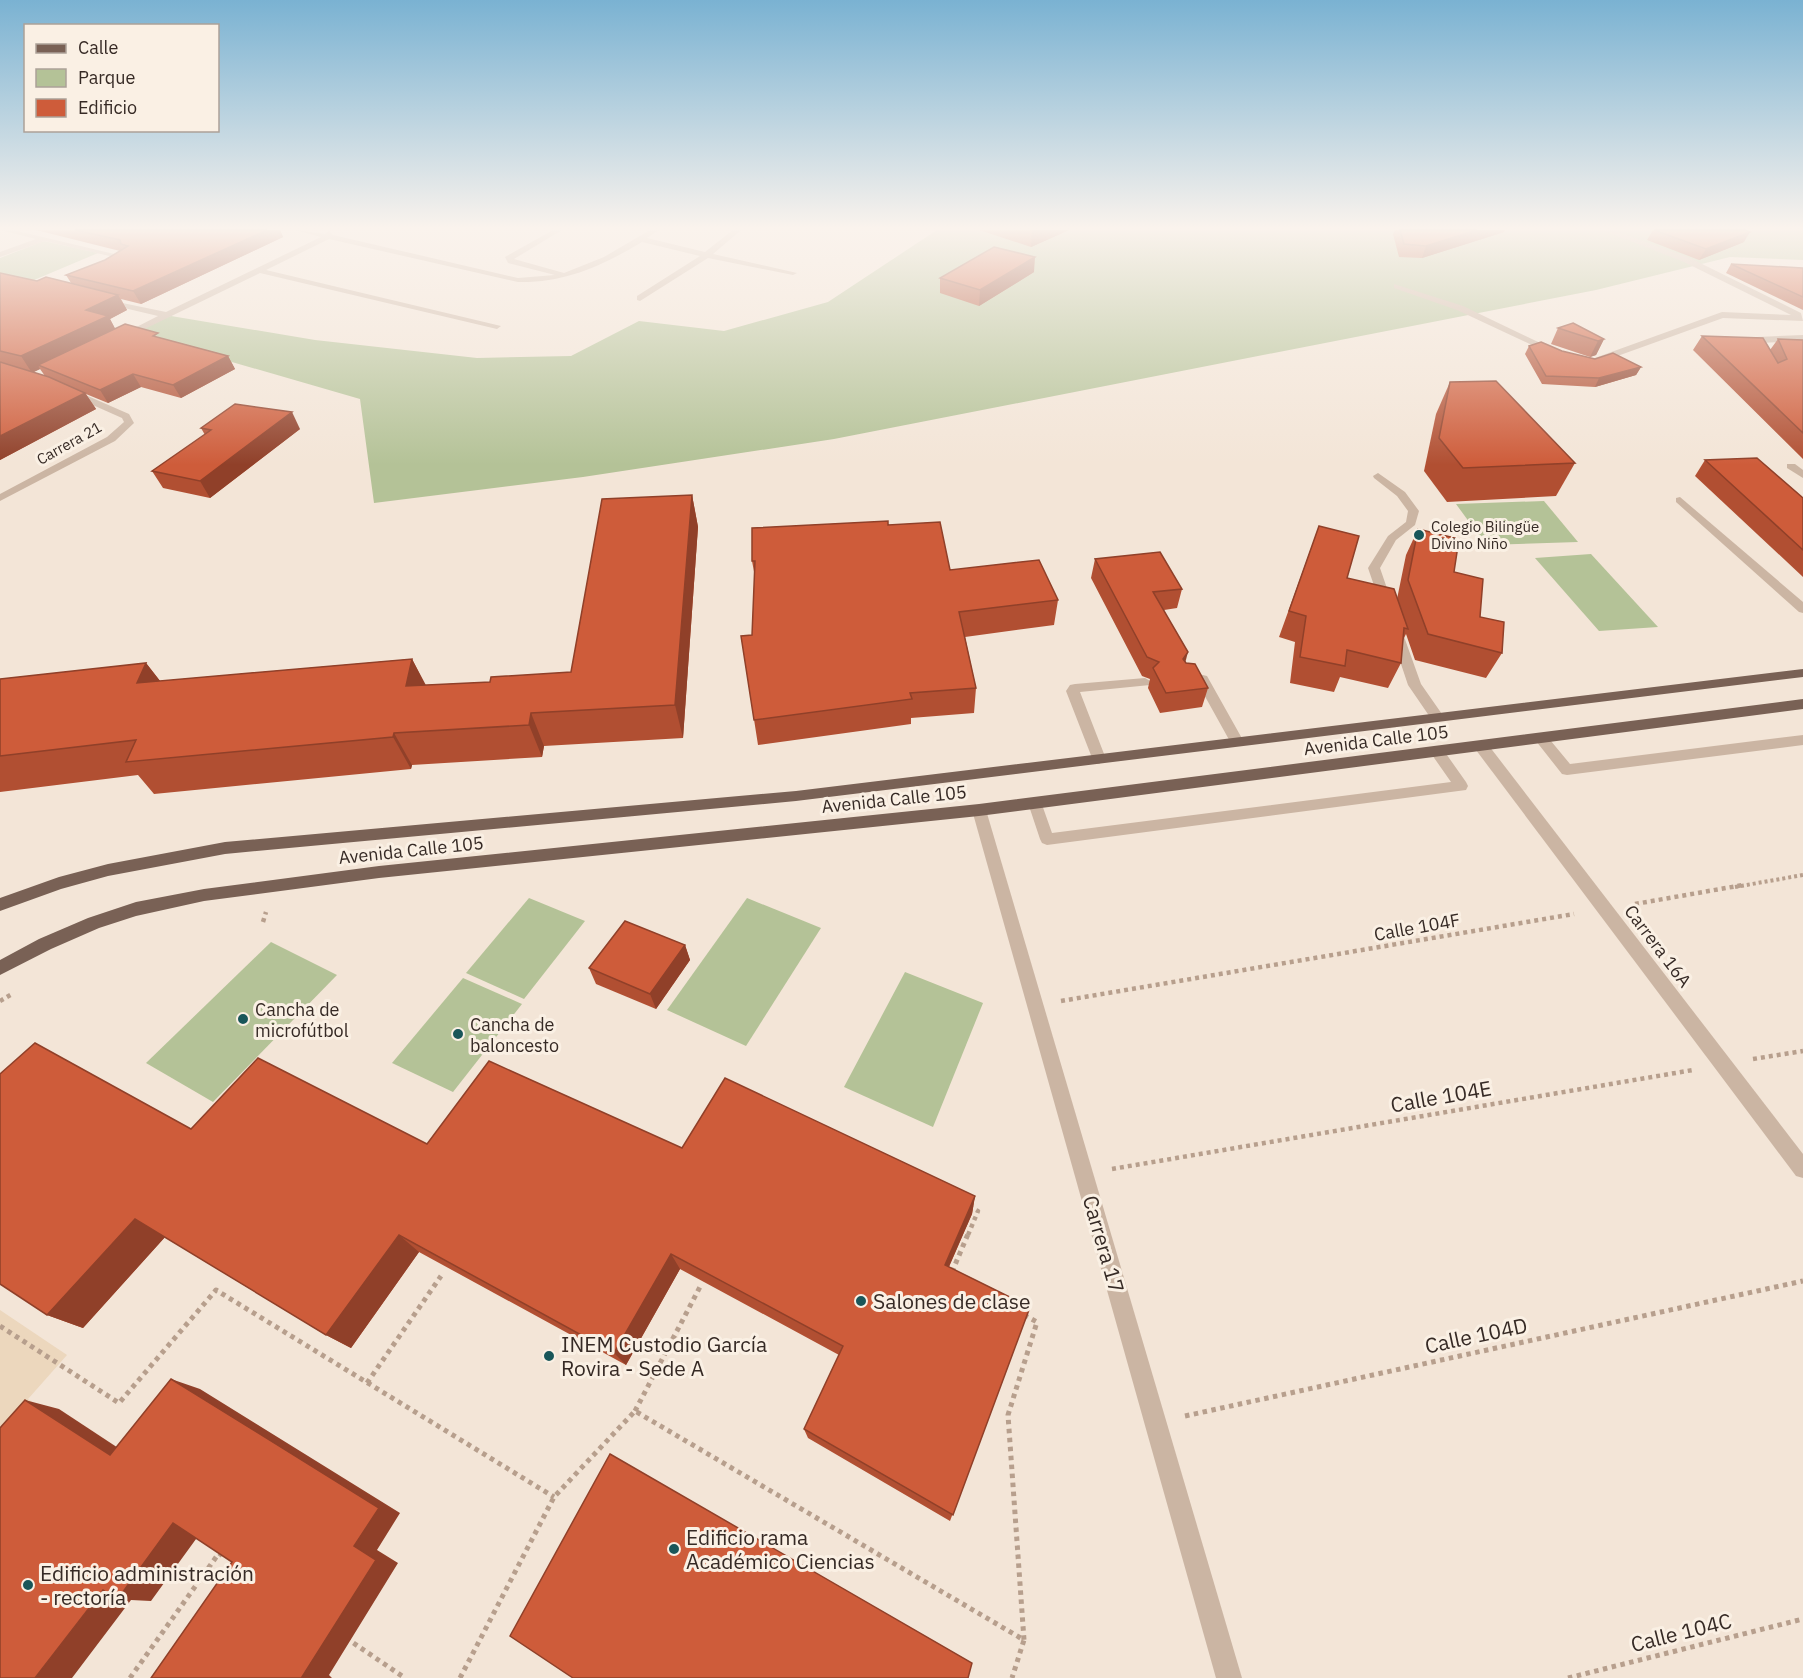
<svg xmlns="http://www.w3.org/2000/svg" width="1803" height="1678" font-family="'IBM Plex Sans',sans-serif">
  <rect width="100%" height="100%" fill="#f3e5d7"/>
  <!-- green -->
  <g fill="#b4c297">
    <path d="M 937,230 L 1803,230 L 1803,260 L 1730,257 L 1596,290 L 834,439 L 583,477 L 374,503 L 360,399 L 125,331 L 171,316 L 315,340 L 477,358 L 571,356 L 639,321 L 724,331 L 828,302 Z"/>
    <path d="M 44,241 L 98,253 L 27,283 L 0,275 L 0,258 Z"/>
    <path d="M 1544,501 L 1578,542 L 1486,545 L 1456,504 Z"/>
    <path d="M 1591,554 L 1658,627 L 1599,631 L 1535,558 Z"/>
    <path d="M 529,898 L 585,921 L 524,999 L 466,973 Z"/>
    <path d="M 747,898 L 821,928 L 746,1046 L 667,1010 Z"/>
    <path d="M 271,942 L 337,975 L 213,1102 L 146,1063 Z"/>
    <path d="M 905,972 L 983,1003 L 933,1127 L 844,1087 Z"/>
    <path d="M 463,978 L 522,1004 L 453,1092 L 392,1063 Z"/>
  </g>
  <!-- plaza -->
  <path fill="#ecd7bd" d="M 0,1310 L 67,1355 L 28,1399 L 43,1409 L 0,1459 Z"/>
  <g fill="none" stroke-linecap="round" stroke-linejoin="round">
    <!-- path-far2 -->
    <path stroke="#b79f8d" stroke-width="4" stroke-dasharray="3 3" stroke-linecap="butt" d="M 1735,887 L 1803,875"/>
    <!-- path-far1 -->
    <g stroke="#b79f8d" stroke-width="4.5" stroke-dasharray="4 4" stroke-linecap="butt">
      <path d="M 1635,904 L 1743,885"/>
      <path d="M 263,922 L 266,912"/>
      <path d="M 0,1001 L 12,994"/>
      <path d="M 1061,1001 L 1574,914"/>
      <path d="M 1753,1059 L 1803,1051"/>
      <path d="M 1112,1169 L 1693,1070"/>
      <path d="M 968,1235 L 978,1211 L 969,1207"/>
    </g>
    <!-- path -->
    <g stroke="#b79f8d" stroke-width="5" stroke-dasharray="4.5 4.5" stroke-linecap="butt">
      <path d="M 952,1272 L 968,1234"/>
      <path d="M 1024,1315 L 1037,1322 L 1008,1415 L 1024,1640"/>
      <path d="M 0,1326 L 119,1403 L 216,1290 L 554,1497"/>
      <path d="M 367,1383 L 441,1276"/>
      <path d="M 635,1411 L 701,1285"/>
      <path d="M 1185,1416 L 1803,1281"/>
      <path d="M 346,1638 L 405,1678"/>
      <path d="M 130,1678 L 219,1553 L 223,1556"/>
      <path d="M 460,1678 L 554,1497 L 635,1411 L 1024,1640 L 1012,1678"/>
      <path d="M 1568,1678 L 1803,1619"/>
    </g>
    <!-- minor -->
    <g fill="#cbb5a3" fill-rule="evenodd">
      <path d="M 0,230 L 13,230 L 127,257 L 119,266 L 115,264 L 118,258 L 45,241 L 0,257 L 0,252 L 36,239 Z"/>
      <path d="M 295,230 L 325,234 L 329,231 L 333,235 L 518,278 L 555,275 L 508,263 L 505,257 L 553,230 L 562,230 L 514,259 L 564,273 L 604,257 L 650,230 L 659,230 L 647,238 L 705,252 L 733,230 L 741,230 L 713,254 L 797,273 L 793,275 L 708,258 L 640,301 L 637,300 L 637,296 L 700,256 L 642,242 C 602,266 565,283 518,282 L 329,239 L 266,270 L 501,326 L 497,329 L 260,273 L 124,339 L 117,337 L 158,316 L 103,303 L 103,299 L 166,312 L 321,237 Z"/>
      <path d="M 1602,230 L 1613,230 L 1690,258 L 1801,313 L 1803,321 L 1723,318 L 1598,363 L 1592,363 L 1592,359 L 1722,312 L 1791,315 L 1684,262 Z"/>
      <path d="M 1394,284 L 1463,306 L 1557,351 L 1549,353 L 1457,310 L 1394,288 Z"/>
      <path d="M 1803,335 L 1803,341 L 1760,343 L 1761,349 L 1757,352 L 1753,349 L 1751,341 L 1757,337 Z"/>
      <path d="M 68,390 L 74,390 L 129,414 L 134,423 L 115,441 L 0,501 L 0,494 L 107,437 L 124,422 L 122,418 L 68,394 Z"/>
      <path d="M 1787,464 L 1795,464 L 1803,470 L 1803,478 L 1787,468 Z"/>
      <path d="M 1378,473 L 1405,492 L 1419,511 L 1415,525 L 1396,540 L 1380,568 L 1392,603 L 1386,607 L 1380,603 L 1368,568 L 1388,536 L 1406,522 L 1408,511 L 1397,496 L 1374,478 L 1373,476 Z"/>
      <path d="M 1680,497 L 1803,602 L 1803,613 L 1799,612 L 1676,502 L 1676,498 Z"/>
      <path d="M 1396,627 L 1402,631 L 1421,684 L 1444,717 L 1442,720 L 1432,720 L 1408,685 L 1390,631 Z"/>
      <path d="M 1194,673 L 1207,676 L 1244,742 L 1242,745 L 1232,745 L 1197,682 L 1187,677 Z"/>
      <path d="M 1145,678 L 1152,682 L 1150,685 L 1080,692 L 1106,759 L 1099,764 L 1094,763 L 1066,691 L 1070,685 L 1075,684 Z"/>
      <path d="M 1541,733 L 1546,735 L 1570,764 L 1803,735 L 1803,745 L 1567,775 L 1562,774 L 1536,741 L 1534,738 L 1536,735 Z"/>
      <path d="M 1481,741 L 1486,742 L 1803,1154 L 1803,1178 L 1796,1176 L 1476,750 L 1474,746 L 1476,742 Z"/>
      <path d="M 1437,747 L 1442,748 L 1466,782 L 1468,786 L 1466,790 L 1047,845 L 1042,843 L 1040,839 L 1028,803 L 1030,799 L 1040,799 L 1052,833 L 1451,782 L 1430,752 Z"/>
      <path d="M 979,804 L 986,810 L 1242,1678 L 1216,1678 L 972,810 Z"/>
    </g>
    <!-- major -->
    <g fill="#796155" fill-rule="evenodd">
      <path d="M 1803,669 L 1803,677 L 796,801 L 225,854 L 108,876 L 61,889 L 0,911 L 0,898 L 59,877 L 108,864 L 225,842 L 796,791 Z"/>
      <path d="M 1803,699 L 1803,709 L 979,816 L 379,878 L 204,901 L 136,916 L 99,928 L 51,949 L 0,975 L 0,960 L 39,939 L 88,918 L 136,902 L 204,889 L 379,866 L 979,804 Z"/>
    </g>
  </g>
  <!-- wall -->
  <g fill="#b14f32" fill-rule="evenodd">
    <path d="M 36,230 L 280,230 L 283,237 L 141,304 L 121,299 L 127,310 L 110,319 L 115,329 L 161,338 L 228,356 L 235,369 L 181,398 L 141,387 L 108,403 L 86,394 L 96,409 L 0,460 L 0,273 L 37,281 L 71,283 L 66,275 L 105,260 L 120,251 ZM 40,369 L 45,376 L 33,372 Z"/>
    <path d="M 979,230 L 1069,230 L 1031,247 Z"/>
    <path d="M 1395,230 L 1505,230 L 1504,232 L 1422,258 L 1399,257 L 1393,234 Z"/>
    <path d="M 1653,230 L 1744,242 L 1699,260 L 1647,240 Z"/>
    <path d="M 1731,264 L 1803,268 L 1803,310 L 1726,273 Z"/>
    <path d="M 1034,272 L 979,306 L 940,293 L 940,278 Z"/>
    <path d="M 1558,328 L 1604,339 L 1596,355 L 1590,357 L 1551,344 Z"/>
    <path d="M 1702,336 L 1770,350 L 1778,339 L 1803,340 L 1803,459 L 1693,350 Z"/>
    <path d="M 1529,346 L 1562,351 L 1595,359 L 1641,367 L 1636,375 L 1595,387 L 1542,384 L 1525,354 Z"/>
    <path d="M 1450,382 L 1575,463 L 1556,496 L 1447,502 L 1424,471 L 1436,414 Z"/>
    <path d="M 201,428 L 300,429 L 210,498 L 163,488 L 152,471 L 205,435 Z"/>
    <path d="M 1705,460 L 1803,498 L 1803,577 L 1695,476 Z"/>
    <path d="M 692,495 L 698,527 L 683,738 L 544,746 L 542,757 L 412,765 L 411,769 L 154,794 L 138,775 L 0,792 L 0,679 L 146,663 L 160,681 L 412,659 L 425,685 L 490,682 L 571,672 Z"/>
    <path d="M 888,525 L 950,570 L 1058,600 L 1054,625 L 965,637 L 976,688 L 974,713 L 911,718 L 911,724 L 758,745 L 741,636 L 752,635 L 755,577 L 752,561 Z"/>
    <path d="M 1319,526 L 1347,578 L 1397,599 L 1406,555 L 1418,529 L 1454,572 L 1502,653 L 1486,678 L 1415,660 L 1406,634 L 1403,640 L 1401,663 L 1388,688 L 1340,677 L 1334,692 L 1290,683 L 1295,642 L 1279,637 Z"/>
    <path d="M 1095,559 L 1182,589 L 1177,608 L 1164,610 L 1185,662 L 1208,688 L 1202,707 L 1160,713 L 1148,688 L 1150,679 L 1142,676 L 1091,578 Z"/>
    <path d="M 685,945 L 690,960 L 656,1009 L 596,984 L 589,968 Z"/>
    <path d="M 191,1129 L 427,1144 L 682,1148 L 975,1196 L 972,1214 L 949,1267 L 1030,1307 L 950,1521 L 808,1438 L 804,1429 L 839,1355 L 680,1269 L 626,1365 L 419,1252 L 351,1348 L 326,1335 L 165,1237 L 83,1328 L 47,1315 Z"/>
  </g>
  <!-- shaded-wall -->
  <g fill="#904029">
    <path d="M 267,230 L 280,230 L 283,237 L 141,304 L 133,291 Z"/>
    <path d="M 1032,230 L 1069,230 L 1031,247 Z"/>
    <path d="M 1477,230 L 1505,230 L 1504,232 L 1422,258 L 1426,246 Z"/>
    <path d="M 1750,232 L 1744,242 L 1699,260 L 1706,249 Z"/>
    <path d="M 1035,257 L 1034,272 L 979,306 L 980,290 Z"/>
    <path d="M 118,295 L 127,310 L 110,319 L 117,332 L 38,365 L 40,369 L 32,373 L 21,356 L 86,310 Z"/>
    <path d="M 1604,339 L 1596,355 L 1590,357 L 1598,341 Z"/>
    <path d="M 228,356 L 235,369 L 181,398 L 173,385 Z"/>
    <path d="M 1641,367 L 1636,375 L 1595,387 L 1599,378 Z"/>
    <path d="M 133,374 L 141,387 L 108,403 L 100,390 Z"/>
    <path d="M 85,393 L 96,409 L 0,460 L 0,436 Z"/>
    <path d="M 292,412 L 300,429 L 210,498 L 200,481 Z"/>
    <path d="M 692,495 L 698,527 L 683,738 L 675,705 Z"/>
    <path d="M 1188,652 L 1183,671 L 1183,659 Z"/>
    <path d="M 412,659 L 429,691 L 406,686 Z"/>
    <path d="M 146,663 L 171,695 L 137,683 Z"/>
    <path d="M 531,713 L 544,746 L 542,757 L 529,725 Z"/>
    <path d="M 394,733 L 412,765 L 411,769 L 393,737 Z"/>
    <path d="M 685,945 L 690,960 L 656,1009 L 650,994 Z"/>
    <path d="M 975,1196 L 972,1214 L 943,1280 L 945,1265 Z"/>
    <path d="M 135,1219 L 166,1236 L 83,1328 L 47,1315 Z"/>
    <path d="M 399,1235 L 419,1252 L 351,1348 L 326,1335 Z"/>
    <path d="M 671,1254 L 680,1269 L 626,1365 L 614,1353 Z"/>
    <path d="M 171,1379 L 200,1389 L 400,1513 L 377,1550 L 398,1563 L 329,1675 L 332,1678 L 303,1678 L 302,1677 L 354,1546 Z"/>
    <path d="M 25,1400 L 59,1409 L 141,1463 L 110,1455 Z"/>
    <path d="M 173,1523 L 204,1528 L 151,1601 L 131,1600 L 72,1678 L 35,1678 L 103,1590 Z"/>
  </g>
  <!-- building -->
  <g fill="#ce5c3a" stroke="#904029" stroke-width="1.5">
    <path d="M 75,230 L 267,230 L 133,291 L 66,275 L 105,260 L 128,246 L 121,244 L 120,240 Z"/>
    <path d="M 1400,230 L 1477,230 L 1426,246 L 1404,244 Z"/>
    <path d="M 1654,230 L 1745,230 L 1750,232 L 1706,249 Z"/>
    <path d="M 994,247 L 1035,257 L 980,290 L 940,278 Z"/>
    <path d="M 1731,264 L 1803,268 L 1803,297 Z"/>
    <path d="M 0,273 L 37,281 L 46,277 L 118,295 L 86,310 L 108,316 L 21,356 L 0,351 Z"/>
    <path d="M 1573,323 L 1604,339 L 1598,341 L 1558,328 Z"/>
    <path d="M 125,324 L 158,333 L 153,336 L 228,356 L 173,385 L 133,374 L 100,390 L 38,365 Z"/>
    <path d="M 1702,336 L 1763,338 L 1778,363 L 1787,359 L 1778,339 L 1803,340 L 1803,433 Z"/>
    <path d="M 1541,342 L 1562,351 L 1595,359 L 1613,353 L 1641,367 L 1599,378 L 1546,376 L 1529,346 Z"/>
    <path d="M 0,362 L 49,377 L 85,393 L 0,436 Z"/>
    <path d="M 1496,381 L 1575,463 L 1463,468 L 1439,438 L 1450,382 Z"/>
    <path d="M 235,404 L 292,412 L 200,481 L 152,471 L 211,430 L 201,428 Z"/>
    <path d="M 1757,458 L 1803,498 L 1803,550 L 1705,460 Z"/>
    <path d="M 692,495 L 675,705 L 531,713 L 529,725 L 394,733 L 393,737 L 126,762 L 136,740 L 0,756 L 0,679 L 146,663 L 137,683 L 412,659 L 406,686 L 490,682 L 491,677 L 571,672 L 602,499 Z"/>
    <path d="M 888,521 L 888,525 L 940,522 L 950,570 L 1039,560 L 1058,600 L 959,612 L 976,688 L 910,693 L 912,699 L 754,720 L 741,636 L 752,635 L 755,561 L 752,561 L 752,528 Z"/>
    <path d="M 1319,526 L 1359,536 L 1347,578 L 1394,589 L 1408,629 L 1404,628 L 1401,663 L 1347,650 L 1345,666 L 1300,657 L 1306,616 L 1289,611 Z"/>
    <path d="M 1418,529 L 1459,539 L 1454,572 L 1483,579 L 1480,617 L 1504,622 L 1502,653 L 1428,634 L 1408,580 Z"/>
    <path d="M 1160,552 L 1182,589 L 1153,592 L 1188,652 L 1183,659 L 1186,663 L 1195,664 L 1208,688 L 1166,693 L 1153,668 L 1159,662 L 1147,657 L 1095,559 Z"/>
    <path d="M 625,921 L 685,945 L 650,994 L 589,968 Z"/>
    <path d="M 35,1043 L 191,1129 L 258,1058 L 427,1144 L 489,1061 L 682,1148 L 725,1078 L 975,1196 L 945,1265 L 1030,1307 L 953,1515 L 804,1429 L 843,1346 L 671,1254 L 614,1353 L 399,1235 L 326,1335 L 135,1219 L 47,1315 L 0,1284 L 0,1074 Z"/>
    <path d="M 171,1379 L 379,1508 L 354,1546 L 376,1560 L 302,1677 L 303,1678 L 151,1678 L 232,1562 L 173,1523 L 117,1600 L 103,1590 L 35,1678 L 0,1678 L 0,1428 L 25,1400 L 110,1455 Z"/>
    <path d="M 610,1454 L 972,1663 L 968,1678 L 573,1678 L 510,1636 Z"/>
  </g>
  <!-- sky -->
  <linearGradient id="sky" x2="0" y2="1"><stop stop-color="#7ab2d2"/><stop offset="0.49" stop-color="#faf3ed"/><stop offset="1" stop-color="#faf3ed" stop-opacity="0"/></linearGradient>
  <rect width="1803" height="465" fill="url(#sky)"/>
  <!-- markers -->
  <g fill="#195659" stroke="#faf0e4" stroke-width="2">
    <circle cx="1419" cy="535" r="6"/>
    <circle cx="243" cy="1019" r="6"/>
    <circle cx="458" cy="1034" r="6"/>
    <circle cx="861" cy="1301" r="6"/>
    <circle cx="549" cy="1356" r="6"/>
    <circle cx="674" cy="1549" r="6"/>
    <circle cx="28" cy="1585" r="6"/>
  </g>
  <g text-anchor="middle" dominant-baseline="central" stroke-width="6" stroke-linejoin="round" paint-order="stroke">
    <!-- far-street labels -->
    <g font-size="15" fill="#362a25" stroke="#faf0e4">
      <text transform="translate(69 443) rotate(-29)">Carrera 21</text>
    </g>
    <!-- far-poi labels -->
    <g font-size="15" fill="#362a25" stroke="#faf0e4" text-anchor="start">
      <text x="1431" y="526">Colegio Bilingüe<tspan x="1431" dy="17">Divino Niño</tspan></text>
    </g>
    <!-- street labels -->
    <g font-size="18" fill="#362a25" stroke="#faf0e4">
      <text transform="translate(1376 740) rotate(-7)">Avenida Calle 105</text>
      <text transform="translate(894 799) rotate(-6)">Avenida Calle 105</text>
      <text transform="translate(411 850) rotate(-6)">Avenida Calle 105</text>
      <text transform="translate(1417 927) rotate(-10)">Calle 104F</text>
      <text transform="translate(1658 946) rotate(53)">Carrera 16A</text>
    </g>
    <!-- poi labels -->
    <g font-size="18" fill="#362a25" stroke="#faf0e4" text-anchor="start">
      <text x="255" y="1009">Cancha de<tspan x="255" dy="21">microfútbol</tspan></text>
      <text x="470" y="1024">Cancha de<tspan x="470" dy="21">baloncesto</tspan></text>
    </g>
    <!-- near-street labels -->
    <g font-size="21" fill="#362a25" stroke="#faf0e4">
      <text transform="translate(1441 1096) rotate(-10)">Calle 104E</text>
      <text transform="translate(1104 1244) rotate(74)">Carrera 17</text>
      <text transform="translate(1476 1335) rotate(-12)">Calle 104D</text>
      <text transform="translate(1681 1632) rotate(-14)">Calle 104C</text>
    </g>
    <!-- near-poi labels -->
    <g font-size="21" fill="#362a25" stroke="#faf0e4" text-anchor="start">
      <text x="873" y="1301">Salones de clase</text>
      <text x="561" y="1344">INEM Custodio García<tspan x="561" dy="24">Rovira - Sede A</tspan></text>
      <text x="686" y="1537">Edificio rama<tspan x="686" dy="24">Académico Ciencias</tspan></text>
      <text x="40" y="1573">Edificio administración<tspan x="40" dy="24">- rectoría</tspan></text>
    </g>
  </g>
  <!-- legend -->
  <rect x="24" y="24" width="195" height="108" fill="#faf0e4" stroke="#aca198" stroke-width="1.5"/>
  <rect x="36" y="44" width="30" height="9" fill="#796155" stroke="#aca198" stroke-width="1.5"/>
  <text x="78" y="54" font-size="18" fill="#362a25">Calle</text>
  <rect x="36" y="69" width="30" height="18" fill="#b4c297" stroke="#aca198" stroke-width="1.5"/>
  <text x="78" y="84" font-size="18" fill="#362a25">Parque</text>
  <rect x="36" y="99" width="30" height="18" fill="#ce5c3a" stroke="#aca198" stroke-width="1.5"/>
  <text x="78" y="114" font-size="18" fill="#362a25">Edificio</text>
</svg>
